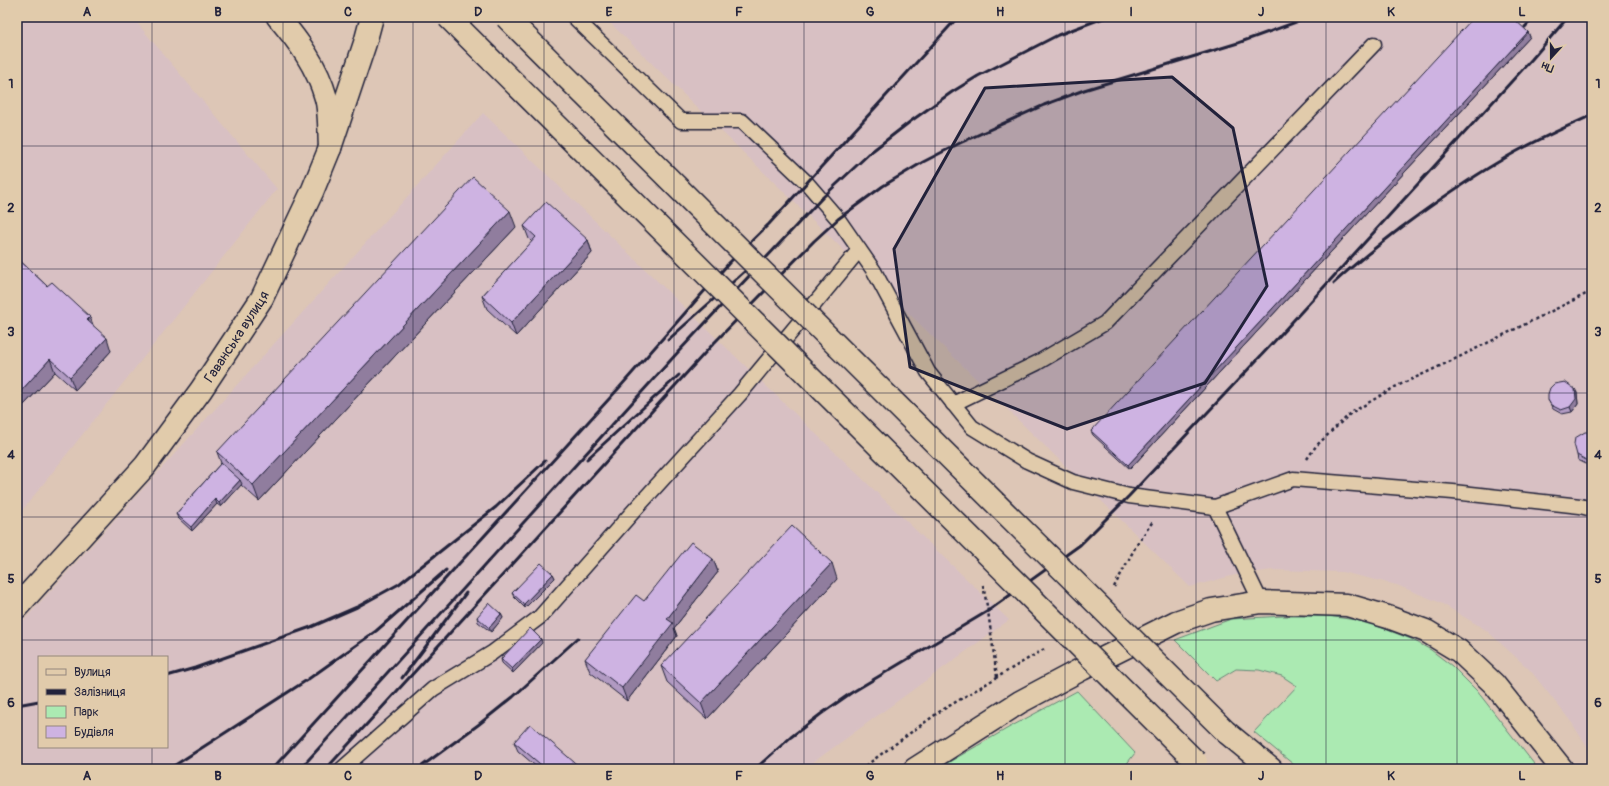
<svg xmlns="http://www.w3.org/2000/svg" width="1609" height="786" font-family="Pangolin,sans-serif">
  <rect width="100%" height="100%" fill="#ddc6b6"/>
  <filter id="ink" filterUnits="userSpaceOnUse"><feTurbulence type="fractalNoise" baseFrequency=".025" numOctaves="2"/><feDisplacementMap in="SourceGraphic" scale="8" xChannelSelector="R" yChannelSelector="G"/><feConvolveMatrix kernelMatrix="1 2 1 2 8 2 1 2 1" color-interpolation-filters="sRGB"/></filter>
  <g filter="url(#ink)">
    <!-- built -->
    <g fill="#d8c0c3" fill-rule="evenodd">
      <path d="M 17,17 L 132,17 L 277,189 L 17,517 Z"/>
      <path d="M 604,17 L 1592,17 L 1592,755 L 1572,723 L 1530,670 L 1486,630 L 1441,603 L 1397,585 L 1342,572 L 1273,570 L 1235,575 L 1190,587 Z"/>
      <path d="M 483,113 L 1009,620 L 804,769 L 17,769 L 17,628 ZM 39,657 L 167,657 L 167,747 L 39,747 Z"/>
    </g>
    <!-- green -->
    <g fill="#abeab2" stroke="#668676">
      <path d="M 1284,616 L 1327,616 L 1364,621 L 1411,639 L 1431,650 L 1452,666 L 1477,691 L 1538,769 L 1299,769 L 1254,732 L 1297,686 L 1282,676 L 1259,670 L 1236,669 L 1216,681 L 1175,640 L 1231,619 Z"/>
      <path d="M 1077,691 L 1135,753 L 1125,766 L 1125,769 L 937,769 L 1010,727 Z"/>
    </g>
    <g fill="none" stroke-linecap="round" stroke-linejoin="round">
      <!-- lane casing -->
      <g stroke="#22223b" stroke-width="17">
        <g id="lane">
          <path d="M 574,17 L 681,121 L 742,121 L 806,182 L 838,219 L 874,271 L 928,372 L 972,427 L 1027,461 L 1073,482 L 1129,496 L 1215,507 L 1261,602"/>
          <path d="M 953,404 L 1037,363 L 1105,323 L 1374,44"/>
          <path d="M 1215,507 L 1293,479 L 1453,492 L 1580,506 L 1592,509"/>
          <path d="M 342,769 L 433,689 L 492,653 L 540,617 L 631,514 L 740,394 L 859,250"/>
        </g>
      </g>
      <!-- street casing -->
      <g stroke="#22223b" stroke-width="25">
        <g id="street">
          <path id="s1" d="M 17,607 L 145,466 L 201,390 L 262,298 L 312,192 L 330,148 L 365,43 L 372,17"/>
        </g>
      </g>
      <!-- secondary casing -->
      <g stroke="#22223b" stroke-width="25">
        <path id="secondary" d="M 915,769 L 1020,702 L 1082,669 L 1176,622 L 1211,610 L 1261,602 L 1347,605 L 1388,617 L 1426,631 L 1459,651 L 1494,684 L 1562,769"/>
      </g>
      <!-- primary casing -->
      <g stroke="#22223b" stroke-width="25">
        <g id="primary">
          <path d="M 278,17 C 299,42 317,66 326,98 C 330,112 329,133 330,148"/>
          <path d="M 1226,732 L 1271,769"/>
        </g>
      </g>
      <!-- path -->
      <g stroke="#22223b" stroke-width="2.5" stroke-dasharray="3 3" stroke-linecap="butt">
        <path d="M 1307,459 L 1316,446 L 1351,413 L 1395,387 L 1451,361 L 1592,291"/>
        <path d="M 983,585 L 988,611 L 997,677"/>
        <path d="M 1114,587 L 1136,546 L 1153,521"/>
        <path d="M 861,769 L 939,712 L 1046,648"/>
      </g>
      <!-- lane -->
      <use href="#lane" stroke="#e1cbab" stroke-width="14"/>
      <!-- street -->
      <use href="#street" stroke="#e1cbab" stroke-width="22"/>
      <!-- secondary -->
      <use href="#secondary" stroke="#e1cbab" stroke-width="22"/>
      <!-- primary -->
      <use href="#primary" stroke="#e1cbab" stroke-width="22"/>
      <!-- rail -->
      <g stroke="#22223b" stroke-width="3">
        <path d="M 1525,27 L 1534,17"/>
        <path d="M 1334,283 C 1355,263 1379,245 1402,227 C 1433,204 1466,181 1500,161 C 1529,143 1561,129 1592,115"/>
        <path d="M 668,340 L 753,264"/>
        <path d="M 587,459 L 679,375"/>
        <path d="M 167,676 L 195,668 L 311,627 L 357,607 L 399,584 L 496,507 L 545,461"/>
        <path d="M 402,678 L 466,593"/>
        <path d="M 17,705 L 39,701"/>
        <path d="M 169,769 L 307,680 L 376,631 L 446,570"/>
        <path d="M 272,769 L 619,388 L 729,263 L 769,224 L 958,17"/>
        <path d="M 300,769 L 679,351 L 822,198 L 871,152 L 911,121 L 952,92 L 978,76 L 1058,35 L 1106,17"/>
        <path d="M 326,769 L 714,343 L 814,241 L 838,219 L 883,186 L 923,162 L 960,143 L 1044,105 L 1084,90 L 1238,43 L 1310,17"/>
        <path d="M 418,769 L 478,725 L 513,697 L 578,638"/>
        <path d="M 755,769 L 791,737 L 821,714 L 851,693 L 988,611 L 1080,545 L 1129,496 L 1271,345 L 1532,59 L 1568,17"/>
      </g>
      <!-- primary-bridge casing -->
      <g stroke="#22223b" stroke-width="25" stroke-linecap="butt">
        <g id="primary-bridge">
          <path d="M 448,17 L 1196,762"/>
          <path d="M 506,17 L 1226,732"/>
        </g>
      </g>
      <!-- primary-bridge -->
      <use href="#primary-bridge" stroke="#e1cbab" stroke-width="22"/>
    </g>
    <!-- wall -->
    <g fill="#b19ac2" stroke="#22223b">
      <path d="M 1528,32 L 1530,37 L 1130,469 L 1093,435 L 1091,431 Z"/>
      <path d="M 524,226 L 588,240 L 592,253 L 516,336 L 487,309 L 482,296 L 532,242 L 529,239 Z"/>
      <path d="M 516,227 L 259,501 L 241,485 L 221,507 L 217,504 L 192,531 L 178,518 L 176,514 L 221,463 L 217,452 Z"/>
      <path d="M 17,258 L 47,286 L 93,326 L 111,351 L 75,390 L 55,372 L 24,405 L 17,399 Z"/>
      <path d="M 1575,389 L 1577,393 L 1578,404 L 1572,412 L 1562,414 L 1553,409 L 1548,400 Z"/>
      <path d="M 1592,432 L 1592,464 L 1588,465 L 1578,460 L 1577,455 Z"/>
      <path d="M 713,559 L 718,572 L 674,628 L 677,636 L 627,701 L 590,672 L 585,659 L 644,601 Z"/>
      <path d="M 553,574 L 555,578 L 525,608 L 514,597 L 512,593 Z"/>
      <path d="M 837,579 L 707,719 L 667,682 L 661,666 Z"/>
      <path d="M 501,614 L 503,618 L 491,632 L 478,622 L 477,617 Z"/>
      <path d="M 542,643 L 513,673 L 502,663 L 501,659 Z"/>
      <path d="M 514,742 L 582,769 L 539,769 L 518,751 Z"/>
    </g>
    <!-- shaded-wall -->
    <g fill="#907d9e" stroke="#22223b">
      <path d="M 1528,32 L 1530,37 L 1130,469 L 1128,465 Z"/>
      <path d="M 510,211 L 516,227 L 259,501 L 253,485 Z"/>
      <path d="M 588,240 L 592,253 L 516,336 L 511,323 Z"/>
      <path d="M 90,317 L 95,330 L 87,320 Z"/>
      <path d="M 107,338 L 111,351 L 75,390 L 70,377 Z"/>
      <path d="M 50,359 L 55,372 L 24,405 L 19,393 Z"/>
      <path d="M 1575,389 L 1577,393 L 1578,404 L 1572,412 L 1570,407 Z"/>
      <path d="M 240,480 L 242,484 L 221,507 L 219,503 Z"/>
      <path d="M 215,499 L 217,504 L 192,531 L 191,527 Z"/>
      <path d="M 713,559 L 718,572 L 674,628 L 677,636 L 627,701 L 622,688 L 667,619 Z"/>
      <path d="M 832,563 L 837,579 L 707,719 L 701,703 Z"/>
      <path d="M 553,574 L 555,578 L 525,608 L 524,604 Z"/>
      <path d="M 501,614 L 503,618 L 491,632 L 489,628 Z"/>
      <path d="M 541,639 L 542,643 L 513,673 L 512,669 Z"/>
    </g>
    <!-- building -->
    <g fill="#ceb3e2" stroke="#22223b">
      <path d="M 1474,17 L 1512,17 L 1528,32 L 1128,465 L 1091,431 Z"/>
      <path d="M 473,177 L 510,211 L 253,485 L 217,452 Z"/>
      <path d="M 546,202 L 588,240 L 511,323 L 482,296 L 536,237 L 524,226 Z"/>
      <path d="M 17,258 L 47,286 L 52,282 L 90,317 L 87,320 L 107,338 L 70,377 L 50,359 L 19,393 L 17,391 Z"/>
      <path d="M 1565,382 L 1575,389 L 1576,399 L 1570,407 L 1561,410 L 1551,405 L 1548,400 L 1548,394 L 1550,388 L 1554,384 Z"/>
      <path d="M 1585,432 L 1592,432 L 1592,459 L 1586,460 L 1577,455 L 1574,444 L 1575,438 Z"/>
      <path d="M 221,463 L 240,480 L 219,503 L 215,499 L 191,527 L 176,514 Z"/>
      <path d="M 792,526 L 832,563 L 701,703 L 661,666 Z"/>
      <path d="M 691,542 L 713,559 L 667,619 L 673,623 L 622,688 L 585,659 L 636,595 L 644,601 Z"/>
      <path d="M 541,563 L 553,574 L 524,604 L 512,593 Z"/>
      <path d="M 489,603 L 501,614 L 489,628 L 477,617 Z"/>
      <path d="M 530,628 L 541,639 L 512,669 L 501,659 Z"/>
      <path d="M 530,724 L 582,769 L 546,769 L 514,742 Z"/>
    </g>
  </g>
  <!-- marked area -->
  <path fill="#22223b" fill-opacity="0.2" stroke="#22223b" stroke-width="3" stroke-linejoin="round" d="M 1172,77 L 1233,128 L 1267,286 L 1205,383 L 1067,429 L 910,367 L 894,249 L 985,88 Z"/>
  <!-- grid -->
  <path fill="none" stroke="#22223b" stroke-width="1" stroke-opacity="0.55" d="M 152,17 L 152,657M 283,17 L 283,769M 413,17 L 413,769M 544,17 L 544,769M 674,17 L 674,769M 804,17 L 804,769M 935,17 L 935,769M 1065,17 L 1065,769M 1196,17 L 1196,769M 1326,17 L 1326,769M 1457,17 L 1457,769M 17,146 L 1592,146M 17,269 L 1592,269M 17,393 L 1592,393M 17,517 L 1592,517M 17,640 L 1592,640M 152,747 L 152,769"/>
  <g text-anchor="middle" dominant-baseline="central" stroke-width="3" stroke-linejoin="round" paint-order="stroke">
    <!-- street labels -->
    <g font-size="14" fill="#22223b" stroke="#e1cbab">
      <text stroke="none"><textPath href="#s1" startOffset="349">Гаванська вулиця</textPath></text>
    </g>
  </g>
  <!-- margin -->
  <rect width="1609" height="786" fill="none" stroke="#e1cbab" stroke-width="44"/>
  <!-- legend -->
  <rect x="38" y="656" width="130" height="92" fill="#e1cbab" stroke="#95877e"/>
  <rect x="46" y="669" width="20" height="6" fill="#e1cbab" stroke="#95877e"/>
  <text x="74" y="676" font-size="12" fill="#22223b">Вулиця</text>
  <rect x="46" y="689" width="20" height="6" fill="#22223b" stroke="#95877e"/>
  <text x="74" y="696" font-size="12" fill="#22223b">Залізниця</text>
  <rect x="46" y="706" width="20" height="12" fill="#abeab2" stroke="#95877e"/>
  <text x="74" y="716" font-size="12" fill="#22223b">Парк</text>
  <rect x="46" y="726" width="20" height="12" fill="#ceb3e2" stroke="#95877e"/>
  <text x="74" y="736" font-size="12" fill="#22223b">Будівля</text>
  <!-- north arrow -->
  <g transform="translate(1551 58) rotate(201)" stroke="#e1cbab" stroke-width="3" paint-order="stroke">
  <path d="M0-3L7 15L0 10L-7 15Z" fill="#22223b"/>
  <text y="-6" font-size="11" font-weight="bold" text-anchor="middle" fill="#22223b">Пн</text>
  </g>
  <rect x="22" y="22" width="1565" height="742" fill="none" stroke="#22223b" stroke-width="1.5"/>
  <g font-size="13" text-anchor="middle" font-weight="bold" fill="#22223b">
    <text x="87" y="16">A</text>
    <text x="218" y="16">B</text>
    <text x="348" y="16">C</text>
    <text x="478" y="16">D</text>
    <text x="609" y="16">E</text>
    <text x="739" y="16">F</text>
    <text x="870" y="16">G</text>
    <text x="1000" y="16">H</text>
    <text x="1131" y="16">I</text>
    <text x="1261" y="16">J</text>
    <text x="1391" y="16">K</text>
    <text x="1522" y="16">L</text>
    <text x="11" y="88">1</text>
    <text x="1598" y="88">1</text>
    <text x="11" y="212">2</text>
    <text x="1598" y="212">2</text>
    <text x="11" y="336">3</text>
    <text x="1598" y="336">3</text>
    <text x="11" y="459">4</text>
    <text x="1598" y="459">4</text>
    <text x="11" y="583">5</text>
    <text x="1598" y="583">5</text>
    <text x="11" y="707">6</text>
    <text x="1598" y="707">6</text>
    <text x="87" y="780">A</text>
    <text x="218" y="780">B</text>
    <text x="348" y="780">C</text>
    <text x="478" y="780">D</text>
    <text x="609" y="780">E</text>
    <text x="739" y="780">F</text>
    <text x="870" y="780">G</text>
    <text x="1000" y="780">H</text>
    <text x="1131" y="780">I</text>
    <text x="1261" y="780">J</text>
    <text x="1391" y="780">K</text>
    <text x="1522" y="780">L</text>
  </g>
</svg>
